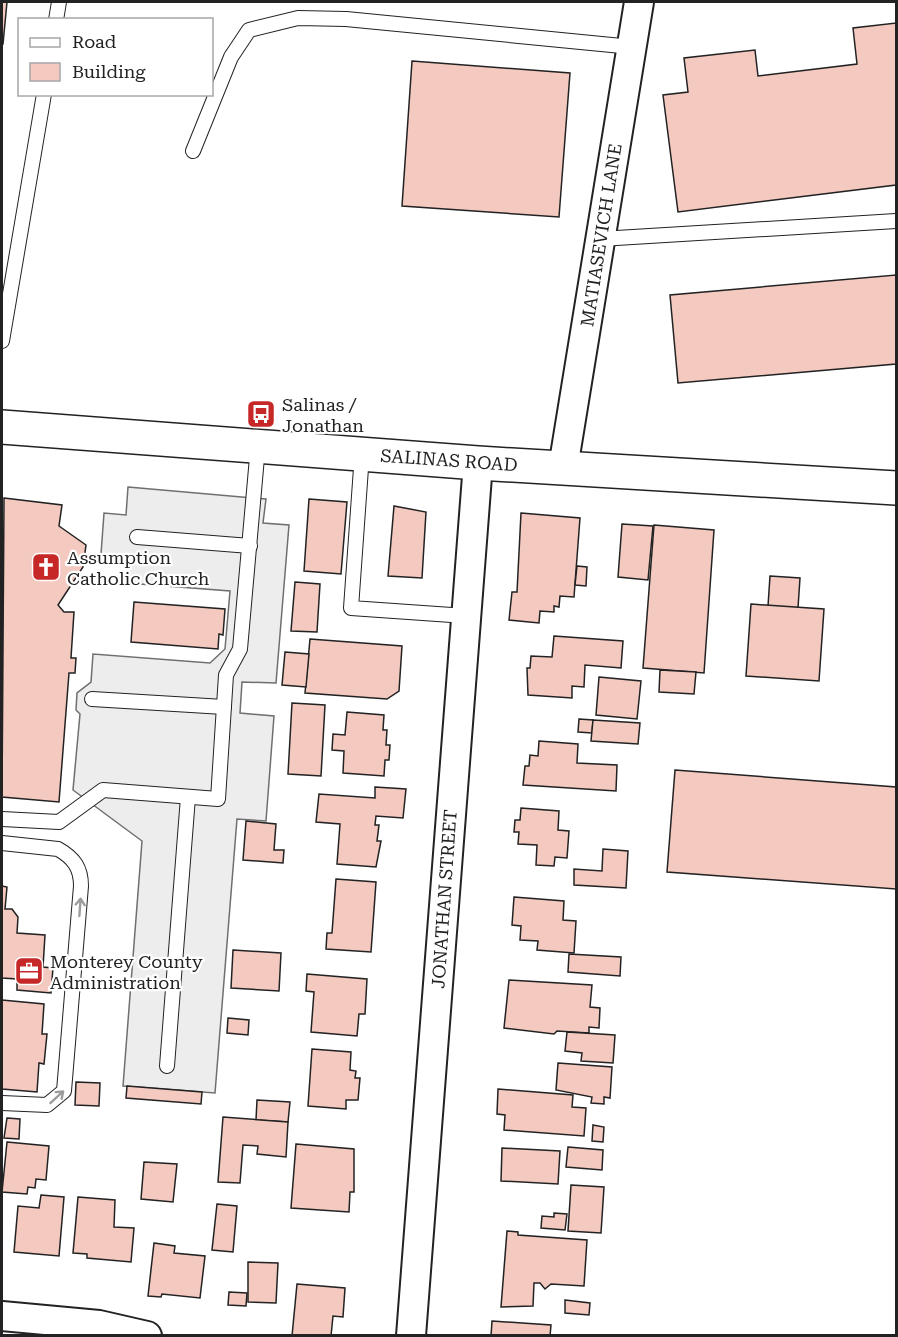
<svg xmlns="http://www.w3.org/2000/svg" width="898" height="1337" font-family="'Roboto Serif',serif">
  <rect width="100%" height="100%" fill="#fff"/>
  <!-- parking -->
  <path fill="#ededed" stroke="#6f6f6f" stroke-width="1.5" d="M 128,487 L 266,499 L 263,523 L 289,525 L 276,683 L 242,682 L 240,713 L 274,716 L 266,821 L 237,819 L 215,1093 L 123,1086 L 142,841 L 73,790 L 80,714 L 76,710 L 77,693 L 91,682 L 93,654 L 210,663 L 225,649 L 230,591 L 127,583 L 129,556 L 101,554 L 104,513 L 126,515 Z"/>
  <!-- building -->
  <g fill="#f3c9c0" stroke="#222" stroke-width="1.5">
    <path d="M 2,2 L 7,2 L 3,44 L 2,44 Z"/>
    <path d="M 896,23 L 896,185 L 678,212 L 663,95 L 688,92 L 684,58 L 755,50 L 758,76 L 857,64 L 853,28 Z"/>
    <path d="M 412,61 L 570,73 L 559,217 L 402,206 Z"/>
    <path d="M 896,275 L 896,364 L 678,383 L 670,295 Z"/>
    <path d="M 4,498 L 62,505 L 59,526 L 86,545 L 83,567 L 58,605 L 64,612 L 74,612 L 71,658 L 76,658 L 75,673 L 69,673 L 59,802 L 2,797 Z"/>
    <path d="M 309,499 L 347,502 L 341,574 L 304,571 Z"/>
    <path d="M 394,506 L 426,512 L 422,578 L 388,576 Z"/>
    <path d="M 521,513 L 580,518 L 574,597 L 560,596 L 559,607 L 554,606 L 554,612 L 540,611 L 539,623 L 509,620 L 512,592 L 517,592 Z"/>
    <path d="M 622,524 L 653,526 L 648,580 L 618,577 Z"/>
    <path d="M 654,525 L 714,530 L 704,673 L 643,668 Z"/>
    <path d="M 577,566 L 587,567 L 586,586 L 575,585 Z"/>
    <path d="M 770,576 L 800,578 L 798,608 L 768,606 Z"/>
    <path d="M 295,582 L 320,584 L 317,632 L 291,631 Z"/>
    <path d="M 134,602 L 225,609 L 223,635 L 219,634 L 218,649 L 131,642 Z"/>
    <path d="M 751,604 L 824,609 L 819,681 L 746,676 Z"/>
    <path d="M 554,636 L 623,641 L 621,668 L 585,665 L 584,687 L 572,686 L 572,698 L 528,695 L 527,668 L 530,668 L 531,656 L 552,657 Z"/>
    <path d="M 310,639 L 402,646 L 399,691 L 387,699 L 305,693 Z"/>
    <path d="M 285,652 L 309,654 L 306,687 L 282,685 Z"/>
    <path d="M 660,670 L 696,672 L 694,694 L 659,692 Z"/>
    <path d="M 599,677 L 641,681 L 637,719 L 596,715 Z"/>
    <path d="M 292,703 L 325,705 L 321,776 L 288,774 Z"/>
    <path d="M 347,712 L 384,715 L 383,730 L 387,730 L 386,745 L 390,745 L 389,760 L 385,760 L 384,776 L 343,773 L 344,751 L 332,750 L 333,734 L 345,735 Z"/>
    <path d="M 579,719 L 593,720 L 592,733 L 578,732 Z"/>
    <path d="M 593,720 L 640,723 L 638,744 L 591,741 Z"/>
    <path d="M 539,741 L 578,744 L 577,763 L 617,765 L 616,791 L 523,785 L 525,766 L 529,766 L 530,755 L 538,756 Z"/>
    <path d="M 675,770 L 896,787 L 896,889 L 667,872 Z"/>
    <path d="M 375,787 L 406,789 L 403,818 L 376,816 L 375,825 L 379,825 L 377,841 L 381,841 L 376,867 L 337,864 L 340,824 L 316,822 L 319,794 L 375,798 Z"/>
    <path d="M 521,808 L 559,811 L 558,830 L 569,831 L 567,858 L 555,857 L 554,866 L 536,865 L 537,845 L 518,844 L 519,832 L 514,832 L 515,820 L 520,820 Z"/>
    <path d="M 246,821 L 276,824 L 274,850 L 284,850 L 283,863 L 243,860 Z"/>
    <path d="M 603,849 L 628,851 L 626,888 L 574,885 L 574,869 L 602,871 Z"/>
    <path d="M 336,879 L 376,882 L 371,952 L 326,949 L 327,933 L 332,933 Z"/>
    <path d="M 2,886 L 7,887 L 5,909 L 12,909 L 18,917 L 17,933 L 45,935 L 43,967 L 53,968 L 51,993 L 17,990 L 17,979 L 2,978 Z"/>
    <path d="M 514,897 L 564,901 L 563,920 L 576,921 L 574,953 L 537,950 L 538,941 L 520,940 L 521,926 L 512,925 Z"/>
    <path d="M 233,950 L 281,953 L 279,991 L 231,988 Z"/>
    <path d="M 569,954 L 621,957 L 620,976 L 568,972 Z"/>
    <path d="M 307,974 L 367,979 L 365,1014 L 359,1014 L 357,1036 L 311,1032 L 314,992 L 306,991 Z"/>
    <path d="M 509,980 L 592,985 L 590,1007 L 600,1008 L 599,1028 L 589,1027 L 589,1033 L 557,1031 L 554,1034 L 504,1028 Z"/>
    <path d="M 2,1000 L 44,1004 L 42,1034 L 47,1034 L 44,1064 L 39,1063 L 37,1092 L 2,1089 Z"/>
    <path d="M 228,1018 L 249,1020 L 248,1035 L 227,1033 Z"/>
    <path d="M 567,1032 L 615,1035 L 613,1063 L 581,1061 L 582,1053 L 565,1051 Z"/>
    <path d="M 312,1049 L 351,1052 L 350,1070 L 356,1071 L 355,1078 L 360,1078 L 358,1100 L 346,1100 L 346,1109 L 308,1106 Z"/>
    <path d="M 558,1063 L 612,1067 L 610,1098 L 604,1097 L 604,1104 L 591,1103 L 592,1097 L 556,1090 Z"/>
    <path d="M 76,1082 L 100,1083 L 99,1106 L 75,1105 Z"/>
    <path d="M 127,1086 L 202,1092 L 201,1104 L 126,1098 Z"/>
    <path d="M 498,1089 L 573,1095 L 572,1107 L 586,1108 L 584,1136 L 504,1130 L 505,1115 L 497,1114 Z"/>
    <path d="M 257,1100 L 290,1102 L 288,1122 L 256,1120 Z"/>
    <path d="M 223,1117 L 288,1122 L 286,1157 L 257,1154 L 258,1146 L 243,1145 L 240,1183 L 218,1182 Z"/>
    <path d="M 7,1118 L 20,1119 L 19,1139 L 4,1138 Z"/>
    <path d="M 593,1125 L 604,1127 L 603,1142 L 592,1141 Z"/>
    <path d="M 7,1142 L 49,1146 L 46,1180 L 36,1179 L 35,1188 L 28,1187 L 27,1194 L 2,1192 Z"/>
    <path d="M 296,1144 L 354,1149 L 354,1192 L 350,1192 L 349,1212 L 291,1208 Z"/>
    <path d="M 568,1147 L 603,1150 L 602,1170 L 566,1167 Z"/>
    <path d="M 502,1148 L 560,1151 L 558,1184 L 501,1181 Z"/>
    <path d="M 144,1162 L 177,1164 L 173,1202 L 141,1199 Z"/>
    <path d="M 571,1185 L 604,1187 L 601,1233 L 568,1231 Z"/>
    <path d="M 41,1195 L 64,1197 L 59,1256 L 14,1252 L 18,1206 L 39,1208 Z"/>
    <path d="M 78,1197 L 115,1200 L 114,1227 L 134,1228 L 131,1262 L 87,1258 L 87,1254 L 73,1253 Z"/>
    <path d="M 217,1204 L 237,1206 L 233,1252 L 212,1250 Z"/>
    <path d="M 554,1213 L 567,1214 L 565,1230 L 541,1228 L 542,1216 L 554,1217 Z"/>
    <path d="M 507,1231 L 518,1232 L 518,1235 L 587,1240 L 584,1286 L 551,1284 L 545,1289 L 540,1283 L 534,1283 L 533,1306 L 501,1307 Z"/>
    <path d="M 154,1243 L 175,1246 L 174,1253 L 205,1256 L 200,1298 L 162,1294 L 161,1297 L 148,1296 Z"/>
    <path d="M 248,1262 L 278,1263 L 276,1303 L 248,1302 Z"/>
    <path d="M 297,1284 L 345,1288 L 343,1317 L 333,1316 L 331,1336 L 292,1336 Z"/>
    <path d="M 229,1292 L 247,1293 L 246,1306 L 228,1305 Z"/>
    <path d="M 565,1300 L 590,1303 L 589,1315 L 565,1313 Z"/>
    <path d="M 492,1321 L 551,1325 L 550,1336 L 491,1336 Z"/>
  </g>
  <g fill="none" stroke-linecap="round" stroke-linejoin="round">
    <!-- service casing -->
    <g stroke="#222" stroke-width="16">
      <g id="service">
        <path d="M 56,20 L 59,2"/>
        <path d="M 193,151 L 231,57 L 249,30 L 298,18 L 346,19 L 632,47"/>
        <path d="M 600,239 L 896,221"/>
        <path d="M 2,341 L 44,94"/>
        <path d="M 362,454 L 351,608 L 466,616"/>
        <path d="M 137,537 L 250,546"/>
        <path d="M 92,699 L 224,707"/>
        <path d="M 2,819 L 59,822 L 103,790 L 218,799 L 226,675 L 240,649 L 258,446"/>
        <path d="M 2,843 L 58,849 C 74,858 81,868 81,886 L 64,1091 L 47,1105 L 2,1103"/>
        <path d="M 167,1066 L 188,797"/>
      </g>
    </g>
    <!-- minor casing -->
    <g stroke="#222" stroke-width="32">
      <g id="minor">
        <path d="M 563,468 L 639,2"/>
        <path d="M 2,1316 L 99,1325 L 147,1336"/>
        <path d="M 411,1336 L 478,463"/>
      </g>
    </g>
    <!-- primary casing -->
    <g stroke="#222" stroke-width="36">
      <path id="primary" d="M 2,427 L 478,463 L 896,488"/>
    </g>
    <!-- service -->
    <use href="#service" stroke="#fff" stroke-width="14"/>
    <!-- minor -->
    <use href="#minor" stroke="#fff" stroke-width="28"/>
    <!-- primary -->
    <use href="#primary" stroke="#fff" stroke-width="33"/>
  </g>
  <!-- one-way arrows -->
  <defs><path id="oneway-shaft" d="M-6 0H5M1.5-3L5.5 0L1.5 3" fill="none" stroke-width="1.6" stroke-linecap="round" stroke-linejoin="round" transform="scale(1.5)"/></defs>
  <g stroke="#9c9c9c">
    <use href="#oneway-shaft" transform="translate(80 907) rotate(-86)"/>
    <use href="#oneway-shaft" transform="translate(57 1097) rotate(-42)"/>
  </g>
  <!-- icons -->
  <defs>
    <g id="bus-square" transform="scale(1.5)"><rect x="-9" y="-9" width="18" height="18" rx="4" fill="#c62828" stroke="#fff"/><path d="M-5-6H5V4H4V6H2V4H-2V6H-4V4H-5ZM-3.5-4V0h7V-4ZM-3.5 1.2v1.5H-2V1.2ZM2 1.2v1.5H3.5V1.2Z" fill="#fff"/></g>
    <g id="church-square" transform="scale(1.5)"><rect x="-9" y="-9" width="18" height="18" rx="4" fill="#c62828" stroke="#fff"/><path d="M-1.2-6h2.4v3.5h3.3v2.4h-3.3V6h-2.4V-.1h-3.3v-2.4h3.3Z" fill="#fff"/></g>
    <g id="office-square" transform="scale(1.5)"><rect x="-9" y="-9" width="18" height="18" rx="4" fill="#c62828" stroke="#fff"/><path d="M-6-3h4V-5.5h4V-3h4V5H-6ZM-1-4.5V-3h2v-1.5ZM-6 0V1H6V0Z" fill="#fff"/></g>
  </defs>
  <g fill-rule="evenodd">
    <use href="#bus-square" x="261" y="414"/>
    <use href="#church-square" x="46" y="567"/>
    <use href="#office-square" x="29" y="971"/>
  </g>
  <g text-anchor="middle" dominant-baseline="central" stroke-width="4.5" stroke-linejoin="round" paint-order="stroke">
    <!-- street labels -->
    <g font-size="18" fill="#222" stroke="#fff">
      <text transform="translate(601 235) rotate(-81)">MATIASEVICH LANE</text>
      <text transform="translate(449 460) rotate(4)">SALINAS ROAD</text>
      <text transform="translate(444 899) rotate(-86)">JONATHAN STREET</text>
    </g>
    <!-- poi labels -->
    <g font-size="18" fill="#222" stroke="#fff" text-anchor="start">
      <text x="282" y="404">Salinas /<tspan x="282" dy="21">Jonathan</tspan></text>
      <text x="67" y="557">Assumption<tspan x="67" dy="21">Catholic Church</tspan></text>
      <text x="50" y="961">Monterey County<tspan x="50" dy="21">Administration</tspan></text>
    </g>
  </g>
  <!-- border -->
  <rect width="898" height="1337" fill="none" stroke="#222222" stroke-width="6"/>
  <!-- legend -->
  <rect x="18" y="18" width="195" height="78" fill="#ffffff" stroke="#a7a7a7" stroke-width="1.5"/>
  <rect x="30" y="38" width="30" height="9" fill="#ffffff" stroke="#a7a7a7" stroke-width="1.5"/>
  <text x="72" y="48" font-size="18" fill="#222222">Road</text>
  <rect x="30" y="63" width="30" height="18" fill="#f3c9c0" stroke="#a7a7a7" stroke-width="1.5"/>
  <text x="72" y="78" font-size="18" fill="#222222">Building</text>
</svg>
